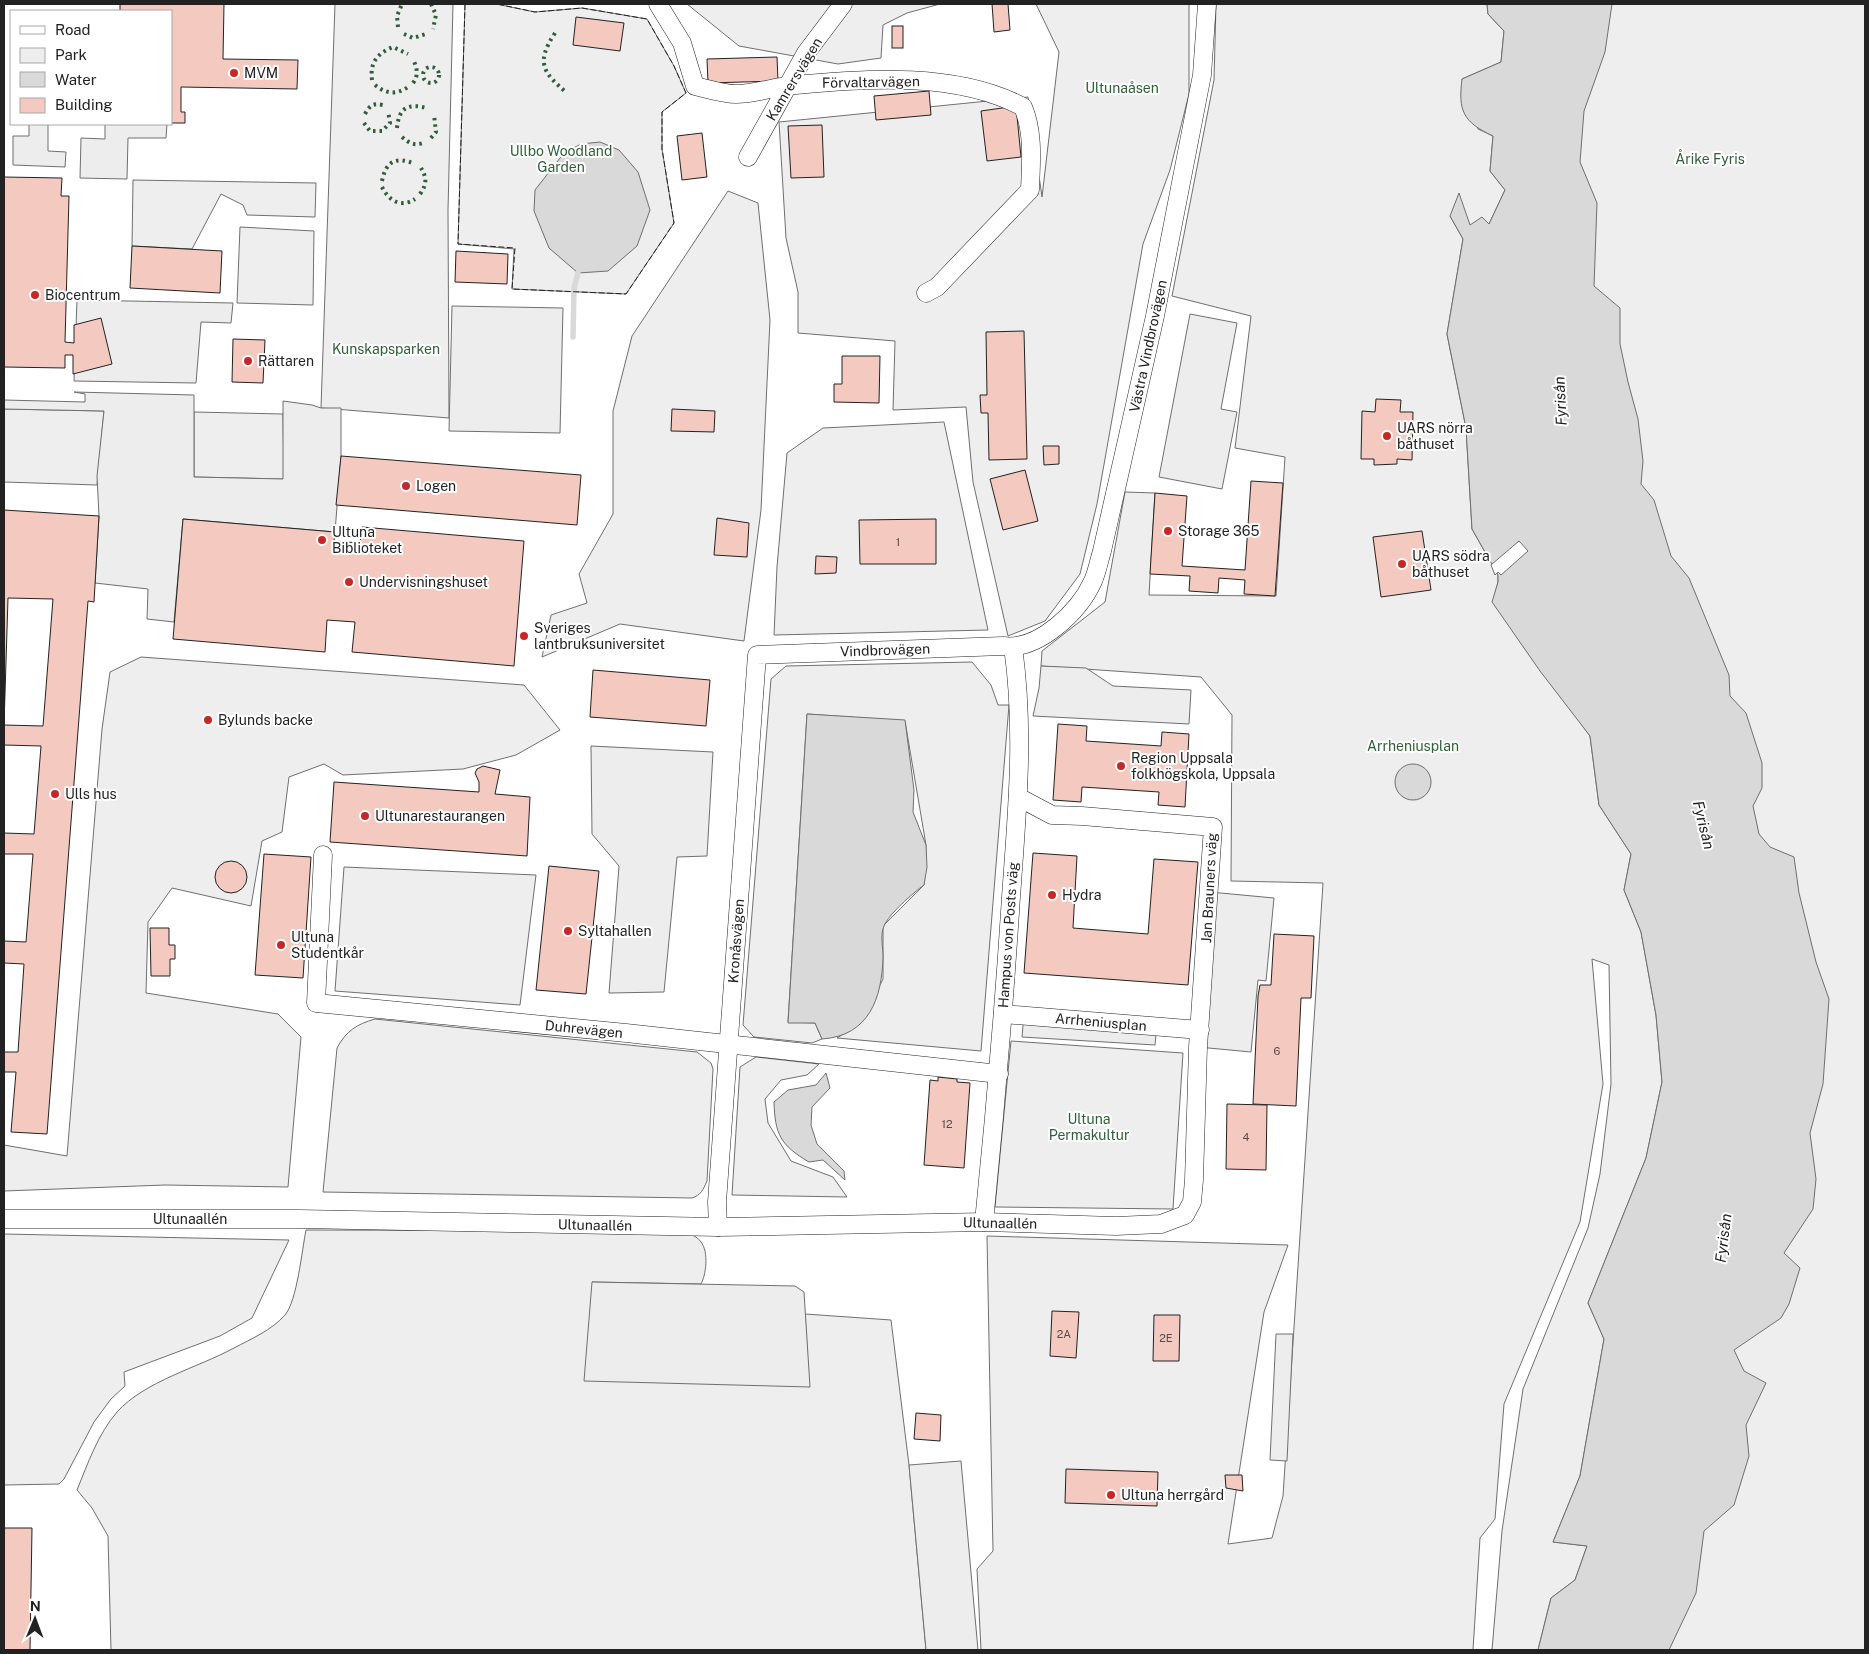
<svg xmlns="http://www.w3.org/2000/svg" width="1869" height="1654" font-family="'Public Sans',sans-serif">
  <rect width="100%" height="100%" fill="#fff"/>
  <!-- green -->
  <g fill="#eee" stroke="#6f6f6f">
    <path d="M 335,4 L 453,4 L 448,210 L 449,418 L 321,408 Z"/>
    <path d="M 465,4 L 496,4 L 535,12 L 582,8 L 647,19 L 674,66 L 686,93 L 662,112 L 662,149 L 674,223 L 626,294 L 512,289 L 514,249 L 458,244 Z"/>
    <path d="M 687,4 L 940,4 L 907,13 L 883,25 L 881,58 L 838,64 L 739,46 Z"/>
    <path d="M 1036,4 L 1189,4 L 1189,94 L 1170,170 L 1143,244 L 1097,504 L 1080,574 L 1045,621 L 1008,636 L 973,482 L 966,407 L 893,410 L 895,341 L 798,333 L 798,292 L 786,238 L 779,122 L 1028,97 L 1042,197 L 1059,52 Z"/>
    <path d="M 1216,4 L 1487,4 L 1488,14 L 1504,31 L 1501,62 L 1462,79 L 1478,129 L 1493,136 L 1490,171 L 1505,190 L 1489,224 L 1470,226 L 1450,216 L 1463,239 L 1447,334 L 1466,428 L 1472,529 L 1498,575 L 1498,582 L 1493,602 L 1590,736 L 1599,805 L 1631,854 L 1624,890 L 1641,932 L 1656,1015 L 1662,1082 L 1646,1158 L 1588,1303 L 1604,1339 L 1580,1476 L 1553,1542 L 1587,1546 L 1575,1580 L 1551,1598 L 1538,1650 L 1492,1650 L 1502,1531 L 1523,1389 L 1588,1228 L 1600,1174 L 1611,1084 L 1609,965 L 1592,959 L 1603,1084 L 1580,1222 L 1504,1404 L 1495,1519 L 1480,1538 L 1473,1650 L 981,1650 L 977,1569 L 993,1551 L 987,1236 L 1288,1245 L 1264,1312 L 1228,1544 L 1272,1538 L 1283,1496 L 1323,883 L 1231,881 L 1232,715 L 1201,677 L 1041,666 L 1042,651 L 1105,602 L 1125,492 L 1155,493 L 1149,595 L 1276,596 L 1285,457 L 1235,448 L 1251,316 L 1172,296 L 1214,80 Z"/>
    <path d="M 1551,4 L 1865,4 L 1865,1650 L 1615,1650 L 1749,1009 L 1559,428 Z"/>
    <path d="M 133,180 L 316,183 L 315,217 L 247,215 L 243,205 L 221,194 L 192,249 L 132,246 Z"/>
    <path d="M 728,191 L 758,203 L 770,320 L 761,510 L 744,641 L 620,624 L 542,657 L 551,615 L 587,603 L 579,574 L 613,514 L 613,411 L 632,336 Z"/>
    <path d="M 240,227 L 314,231 L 313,305 L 237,303 Z"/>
    <path d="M 4,409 L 104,411 L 97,485 L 4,482 Z"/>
    <path d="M 194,412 L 283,414 L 284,479 L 194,477 Z"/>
    <path d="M 944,422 L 988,630 L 774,635 L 777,567 L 787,453 L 823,428 Z"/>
    <path d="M 141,657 L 524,685 L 560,730 L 516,755 L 463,769 L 343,775 L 324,764 L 289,777 L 282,832 L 262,841 L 251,906 L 172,888 L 148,922 L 146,993 L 278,1014 L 301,1037 L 288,1187 L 165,1185 L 4,1191 L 4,1145 L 67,1156 L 102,729 L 110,672 Z"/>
    <path d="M 972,662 L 991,685 L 998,705 L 1009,705 L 981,1051 L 837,1038 L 861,1023 L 883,979 L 883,926 L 924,885 L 926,845 L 905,721 L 807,714 L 788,1022 L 815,1023 L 822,1039 L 812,1043 L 754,1037 L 743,1025 L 771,679 L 786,666 Z"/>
    <path d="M 344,867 L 536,875 L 520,1005 L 335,991 Z"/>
    <path d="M 375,1019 L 697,1052 L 711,1063 L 713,1069 L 707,1181 C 703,1190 701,1195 692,1198 L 323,1192 L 337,1048 C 346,1031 357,1024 375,1019 Z"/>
    <path d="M 1011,1041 L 1183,1053 L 1173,1209 L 995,1207 Z"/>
    <path d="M 756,1057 L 819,1064 L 807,1075 L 781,1080 L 765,1099 L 768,1123 L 791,1161 L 833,1177 L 847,1197 L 732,1195 L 740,1067 Z"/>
    <path d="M 306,1230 L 685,1231 C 690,1234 698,1237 701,1242 C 709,1252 706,1275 701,1284 L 592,1282 L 809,1387 L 805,1314 L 891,1320 L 909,1465 L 926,1650 L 111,1650 L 108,1536 L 92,1508 L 77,1490 C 88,1463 98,1434 117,1412 C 145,1381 197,1368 234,1348 C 251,1339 272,1330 285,1315 C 297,1301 302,1250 306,1230 Z"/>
    <path d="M 4,1234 L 289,1240 L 252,1318 L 220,1336 L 124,1372 L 125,1386 L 111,1399 L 94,1422 L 64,1479 L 59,1484 L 4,1485 Z"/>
  </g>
  <!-- parking -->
  <g fill="#ededed" stroke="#6f6f6f">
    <path d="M 29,124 L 48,124 L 48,151 L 66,152 L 65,167 L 13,165 L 13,136 L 29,136 Z"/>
    <path d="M 105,124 L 167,124 L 166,138 L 128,138 L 127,179 L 80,178 L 81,138 L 105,139 Z"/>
    <path d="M 77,300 L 233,303 L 231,323 L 201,322 L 196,383 L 74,381 Z"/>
    <path d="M 452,306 L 563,308 L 560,433 L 449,431 Z"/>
    <path d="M 1190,314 L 1237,323 L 1221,409 L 1237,412 L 1222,489 L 1159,477 Z"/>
    <path d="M 74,392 L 194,395 L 194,477 L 283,479 L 283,401 L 312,405 L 321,408 L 341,408 L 341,456 L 335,532 L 183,519 L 174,622 L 147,619 L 148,589 L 95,583 L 99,516 L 97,476 L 104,411 L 4,409 L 4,400 L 85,402 L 85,394 Z"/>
    <path d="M 1041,666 L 1086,668 L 1113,686 L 1191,690 L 1189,724 L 1033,716 L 1039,688 Z"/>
    <path d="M 591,746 L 713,752 L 707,856 L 677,857 L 664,992 L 609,993 L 619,866 L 592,834 Z"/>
    <path d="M 1210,892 L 1274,898 L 1266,981 L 1258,980 L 1251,1052 L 1198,1047 Z"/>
    <path d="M 1024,1014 L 1157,1024 L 1155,1045 L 1022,1037 Z"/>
    <path d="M 592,1282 L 795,1286 L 804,1292 L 810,1387 L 584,1381 Z"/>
    <path d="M 1276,1334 L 1293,1334 L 1287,1461 L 1270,1460 Z"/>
    <path d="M 961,1461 L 978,1650 L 926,1650 L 909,1465 Z"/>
  </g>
  <!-- water -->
  <g fill="#d9d9d9" stroke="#6f6f6f">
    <path d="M 1487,4 L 1612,4 L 1605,52 L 1584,111 L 1580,162 L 1597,203 L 1594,286 L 1620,308 L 1620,344 L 1628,382 L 1638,419 L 1643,461 L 1641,484 L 1654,500 L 1671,556 L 1689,578 L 1729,675 L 1730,696 L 1746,713 L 1762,763 L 1762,788 L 1753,806 L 1759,834 L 1770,847 L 1794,857 L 1799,893 L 1816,962 L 1829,999 L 1823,1084 L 1810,1133 L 1816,1179 L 1813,1209 L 1784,1253 L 1800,1268 L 1789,1304 L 1781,1318 L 1734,1350 L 1744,1371 L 1766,1383 L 1746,1425 L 1749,1456 L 1734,1505 L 1704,1531 L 1696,1593 L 1669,1650 L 1538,1650 L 1551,1598 L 1575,1580 L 1587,1546 L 1553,1542 L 1580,1476 L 1604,1339 L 1588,1303 L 1646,1158 L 1662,1082 L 1656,1015 L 1641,932 L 1624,890 L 1631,854 L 1599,805 L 1590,736 L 1540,671 L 1492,602 L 1498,582 L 1498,575 L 1472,529 L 1466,428 L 1447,334 L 1463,239 L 1450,216 L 1459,193 L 1470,225 L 1482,217 L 1489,224 L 1505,190 L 1490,171 L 1493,136 C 1463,122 1458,111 1462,79 L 1501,62 L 1504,31 L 1488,14 Z"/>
    <path d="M 600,142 L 619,150 L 638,172 L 650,210 L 637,246 L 608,271 L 578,273 L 549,248 L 534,211 L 535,190 L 564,153 L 581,144 Z"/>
    <path d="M 807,714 L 905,720 L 914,790 L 913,812 L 926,845 L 927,867 L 924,885 C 914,892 888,915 884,926 C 880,934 883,948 883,957 C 882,998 869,1036 822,1039 L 815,1023 L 788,1023 Z"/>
    <circle cx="1413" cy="782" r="18"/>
    <path d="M 826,1073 L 830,1088 L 812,1107 L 811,1125 L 817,1144 L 844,1171 L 845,1180 L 823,1160 L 809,1162 C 780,1145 775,1134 774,1102 L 788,1090 L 816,1085 Z"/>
  </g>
  <!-- pier -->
  <path fill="#fff" stroke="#6f6f6f" d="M 1519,541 L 1528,551 L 1501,575 L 1498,572 L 1495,575 L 1491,565 Z"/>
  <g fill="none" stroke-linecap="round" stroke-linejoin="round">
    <!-- stream -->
    <path stroke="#d9d9d9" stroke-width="5.5" d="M 573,337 L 574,288 L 578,273"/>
  </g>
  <!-- building -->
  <g fill="#f3c9c0" stroke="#222" fill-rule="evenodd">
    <path d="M 120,4 L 224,4 L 223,59 L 298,60 L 297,89 L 181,87 L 181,112 L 185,112 L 185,123 L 171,123 L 171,11 L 120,11 Z"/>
    <path d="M 992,4 L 1008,4 L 1010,30 L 994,32 Z"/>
    <path d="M 576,17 L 624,23 L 620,51 L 573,45 Z"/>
    <rect x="892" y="26" width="11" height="22"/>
    <path d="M 777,57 L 778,81 L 708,83 L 707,59 Z"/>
    <path d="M 929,91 L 931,115 L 876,120 L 874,96 Z"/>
    <path d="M 1016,106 L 1021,157 L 987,161 L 981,111 Z"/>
    <path d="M 822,125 L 824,177 L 791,178 L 788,126 Z"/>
    <path d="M 702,133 L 707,177 L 682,180 L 677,136 Z"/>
    <path d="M 4,177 L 62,178 L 61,196 L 69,196 L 65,342 L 74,343 L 74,325 L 101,318 L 112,364 L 73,374 L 73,355 L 65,355 L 65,368 L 4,367 Z"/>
    <path d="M 132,246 L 222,251 L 220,293 L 130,288 Z"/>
    <path d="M 456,251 L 508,254 L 507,284 L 455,282 Z"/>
    <path d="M 1024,331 L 1027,459 L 989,460 L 988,413 L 981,413 L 980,395 L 987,395 L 986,332 Z"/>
    <path d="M 233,339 L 265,340 L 263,383 L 232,382 Z"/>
    <path d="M 842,356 L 880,356 L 879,403 L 834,402 L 834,384 L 842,384 Z"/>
    <path d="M 1376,399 L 1401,400 L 1400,412 L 1413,412 L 1412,460 L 1397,459 L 1397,464 L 1374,465 L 1374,459 L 1361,459 L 1362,411 L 1375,412 Z"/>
    <path d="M 672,409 L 715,411 L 714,432 L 671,431 Z"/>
    <path d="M 1043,446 L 1059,446 L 1059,464 L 1044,465 Z"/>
    <path d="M 341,456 L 581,475 L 577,525 L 336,505 Z"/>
    <path d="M 1025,470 L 1038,521 L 1003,530 L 990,479 Z"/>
    <path d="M 1251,481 L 1283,483 L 1275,596 L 1244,594 L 1245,580 L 1219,578 L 1218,593 L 1189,591 L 1190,576 L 1150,574 L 1155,493 L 1187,496 L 1182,566 L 1245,570 Z"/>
    <path d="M 4,510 L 99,516 L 94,602 L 88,601 L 47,1134 L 11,1132 L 16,1072 L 4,1072 L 4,1052 L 18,1052 L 24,964 L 4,963 L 4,941 L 26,942 L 33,854 L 4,854 L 4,833 L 34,834 L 41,746 L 4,745 L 4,755 ZM 8,598 L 53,599 L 43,726 L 4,725 Z"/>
    <path d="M 717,518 L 749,523 L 747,557 L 714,555 Z"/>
    <path d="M 183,519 L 335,532 L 334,541 L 360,543 L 362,527 L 524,541 L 514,666 L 352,652 L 355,622 L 327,620 L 325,652 L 173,639 Z"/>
    <path d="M 936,519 L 936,564 L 860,564 L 859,520 Z"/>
    <path d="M 1422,531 L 1431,590 L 1381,597 L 1373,537 Z"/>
    <path d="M 816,556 L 837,557 L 836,573 L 815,574 Z"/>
    <path d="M 593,670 L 710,680 L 706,726 L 590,717 Z"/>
    <path d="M 1058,724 L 1087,726 L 1086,741 L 1161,746 L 1162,732 L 1189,734 L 1185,807 L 1158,805 L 1159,792 L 1082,787 L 1081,802 L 1053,800 Z"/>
    <path d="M 483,766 L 500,770 L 495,794 L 530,797 L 527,856 L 330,842 L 334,782 L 479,792 L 479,782 L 475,773 L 477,769 Z"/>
    <path d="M 1033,853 L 1077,856 L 1073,928 L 1148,934 L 1154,859 L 1198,862 L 1188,985 L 1024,973 Z"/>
    <path d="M 264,854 L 311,857 L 303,978 L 255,975 Z"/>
    <circle cx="231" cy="877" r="16"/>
    <path d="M 549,866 L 599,871 L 586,994 L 536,990 Z"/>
    <path d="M 150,928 L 169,928 L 169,945 L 175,945 L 175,959 L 170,959 L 170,976 L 151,976 Z"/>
    <path d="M 1274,934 L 1314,936 L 1311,998 L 1301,998 L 1296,1106 L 1253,1104 L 1258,996 L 1260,985 L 1271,985 Z"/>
    <path d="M 938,1077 L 957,1079 L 957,1082 L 970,1083 L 964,1168 L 924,1165 L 930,1080 L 938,1081 Z"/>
    <path d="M 1227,1104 L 1267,1105 L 1266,1170 L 1226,1169 Z"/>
    <path d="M 1052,1311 L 1079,1312 L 1076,1358 L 1050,1356 Z"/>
    <path d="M 1154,1315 L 1180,1315 L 1179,1361 L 1153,1361 Z"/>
    <path d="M 916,1413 L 941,1415 L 940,1441 L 914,1439 Z"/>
    <path d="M 1066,1469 L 1158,1472 L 1157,1506 L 1065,1503 Z"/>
    <path d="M 1225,1475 L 1242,1475 L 1243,1491 L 1226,1488 Z"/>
    <path d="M 4,1528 L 32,1528 L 30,1650 L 4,1650 Z"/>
  </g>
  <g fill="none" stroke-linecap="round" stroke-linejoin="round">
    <!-- street casing -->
    <g stroke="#222" stroke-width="19">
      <g id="street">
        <path d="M 658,4 L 682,43 L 695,86 C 708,89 723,94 736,94 C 756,94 776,86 796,85 C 868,78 958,72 1023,107 C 1034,133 1031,162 1030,190 L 937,287 L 926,293"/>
        <path d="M 748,157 L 806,53 L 843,4"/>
        <path d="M 323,855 L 316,1003 L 626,1033 L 999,1074"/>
        <path d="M 1003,1014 L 1200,1030"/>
        <path d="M 4,1219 L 300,1219 L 718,1227 L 984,1222 L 1116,1226 L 1161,1224 L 1185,1215 L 1192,1202 L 1194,1180 L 1198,1047 L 1213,827 L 1082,816 L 1052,815 L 1018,797"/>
        <path d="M 984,1222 C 995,1114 1004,1006 1011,897 C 1017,814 1025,730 1013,647"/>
        <path d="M 718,1227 L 717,1202 L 757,655 L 1003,646 C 1038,651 1079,612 1093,581 C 1097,572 1099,561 1102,551 L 1155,316 L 1202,75 L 1207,4"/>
      </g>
    </g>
    <!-- street -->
    <use href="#street" stroke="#fff" stroke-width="18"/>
    <!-- hedge -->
    <g stroke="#2f5e38" stroke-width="4" stroke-dasharray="2.5 4" stroke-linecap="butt">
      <path d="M 431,4 L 436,15 L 433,29"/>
      <path d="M 398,27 L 397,16 L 402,4"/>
      <path d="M 555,33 C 536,62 542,72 567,93"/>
      <path d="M 404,34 L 413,38 L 426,34"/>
      <circle cx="431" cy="75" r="8"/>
      <path d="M 372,80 C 370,63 376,54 393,47 L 408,54"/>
      <path d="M 413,83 C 419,75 417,68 413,59"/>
      <path d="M 375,85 C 386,94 396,95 408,87"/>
      <path d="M 365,114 C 370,105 373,103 383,105"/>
      <path d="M 364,123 L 370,131 L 382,131 L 390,123 L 388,111"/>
      <path d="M 397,128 C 399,108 407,103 427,108"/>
      <path d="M 402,137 C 409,143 414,146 423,143"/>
      <path d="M 431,138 L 436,132 L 434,115"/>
      <path d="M 382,181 C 386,161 396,156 415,164"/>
      <path d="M 382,187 C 389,201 401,208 415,199"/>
      <path d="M 420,194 C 427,184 427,178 421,168"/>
    </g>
    <!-- fence -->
    <path stroke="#222" stroke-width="1" stroke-dasharray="6 2.5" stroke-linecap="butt" d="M 465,4 L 458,244 L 515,248 L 512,289 L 626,294 L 674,223 L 662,149 L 662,112 L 686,93 L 674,66 L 647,19 L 582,8 L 535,12 L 497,4"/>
  </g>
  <!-- markers -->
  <g fill="#c62828" stroke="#fff" stroke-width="2">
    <circle cx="234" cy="73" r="5"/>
    <circle cx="35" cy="295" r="5"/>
    <circle cx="248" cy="361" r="5"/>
    <circle cx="1387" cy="436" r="5"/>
    <circle cx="406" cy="486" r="5"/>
    <circle cx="1168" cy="531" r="5"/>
    <circle cx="322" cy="540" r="5"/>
    <circle cx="1402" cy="564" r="5"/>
    <circle cx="349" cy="582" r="5"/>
    <circle cx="524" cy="636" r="5"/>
    <circle cx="208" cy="720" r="5"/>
    <circle cx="1121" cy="766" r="5"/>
    <circle cx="55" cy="794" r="5"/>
    <circle cx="365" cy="816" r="5"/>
    <circle cx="1052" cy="895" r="5"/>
    <circle cx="568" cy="931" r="5"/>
    <circle cx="281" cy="945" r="5"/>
    <circle cx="1111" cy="1495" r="5"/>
  </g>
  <g text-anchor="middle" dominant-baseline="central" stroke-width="4" stroke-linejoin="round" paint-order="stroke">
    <!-- number labels -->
    <g font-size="11" fill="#564c4a">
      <text x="898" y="542">1</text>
      <text x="1277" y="1051">6</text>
      <text x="947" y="1124">12</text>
      <text x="1246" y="1137">4</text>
      <text x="1064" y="1334">2A</text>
      <text x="1166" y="1338">2E</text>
    </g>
    <!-- poi labels -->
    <g font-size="14" fill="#222" stroke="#fff" text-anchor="start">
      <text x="244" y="73">MVM</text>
      <text x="45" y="295">Biocentrum</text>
      <text x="258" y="361">Rättaren</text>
      <text x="1397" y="428">UARS nörra<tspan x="1397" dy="16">båthuset</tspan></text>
      <text x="416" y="486">Logen</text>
      <text x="1178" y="531">Storage 365</text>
      <text x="332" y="532">Ultuna<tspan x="332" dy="16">Biblioteket</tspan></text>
      <text x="1412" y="556">UARS södra<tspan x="1412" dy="16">båthuset</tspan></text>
      <text x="359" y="582">Undervisningshuset</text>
      <text x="534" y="628">Sveriges<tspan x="534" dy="16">lantbruksuniversitet</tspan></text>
      <text x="218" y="720">Bylunds backe</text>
      <text x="1131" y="758">Region Uppsala<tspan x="1131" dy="16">folkhögskola, Uppsala</tspan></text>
      <text x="65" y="794">Ulls hus</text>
      <text x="375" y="816">Ultunarestaurangen</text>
      <text x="1062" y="895">Hydra</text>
      <text x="578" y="931">Syltahallen</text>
      <text x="291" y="937">Ultuna<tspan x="291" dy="16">Studentkår</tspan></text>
      <text x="1121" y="1495">Ultuna herrgård</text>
    </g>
    <!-- street labels -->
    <g font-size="14" fill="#222" stroke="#fff">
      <text transform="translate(794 79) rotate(-59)">Kamrersvägen</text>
      <text transform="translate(871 82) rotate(-1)">Förvaltarvägen</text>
      <text transform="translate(1148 346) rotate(-78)">Västra Vindbrovägen</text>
      <text transform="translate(885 650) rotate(-2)">Vindbrovägen</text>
      <text transform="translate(1209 888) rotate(-87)">Jan Brauners väg</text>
      <text transform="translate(1008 935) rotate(-86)">Hampus von Posts väg</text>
      <text transform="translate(736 941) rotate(-86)">Kronåsvägen</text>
      <text transform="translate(1101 1022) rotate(5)">Arrheniusplan</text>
      <text transform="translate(584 1029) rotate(6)">Duhrevägen</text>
      <text x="190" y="1219">Ultunaallén</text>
      <text transform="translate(1000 1223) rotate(1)">Ultunaallén</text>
      <text transform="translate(595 1225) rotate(1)">Ultunaallén</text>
    </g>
    <!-- park labels -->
    <g font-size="14" fill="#2f5e38" stroke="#fff">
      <text x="1122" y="88">Ultunaåsen</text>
      <text x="561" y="151">Ullbo Woodland<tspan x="561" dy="16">Garden</tspan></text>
      <text x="1710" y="159">Årike Fyris</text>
      <text x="386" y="349">Kunskapsparken</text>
      <text x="1413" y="746">Arrheniusplan</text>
      <text x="1089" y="1119">Ultuna<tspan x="1089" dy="16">Permakultur</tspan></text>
    </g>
    <!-- water labels -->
    <g font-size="15" font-style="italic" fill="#222" stroke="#fff">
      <text transform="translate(1560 401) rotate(-93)">Fyrisån</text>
      <text transform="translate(1704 825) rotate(76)">Fyrisån</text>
      <text transform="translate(1723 1238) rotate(-83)">Fyrisån</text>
    </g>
  </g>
  <!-- border -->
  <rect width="1869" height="1654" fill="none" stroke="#222222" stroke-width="10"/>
  <!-- legend -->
  <rect x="10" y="10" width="162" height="115" fill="#ffffff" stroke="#a7a7a7"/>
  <rect x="20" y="26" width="25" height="8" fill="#ffffff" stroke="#a7a7a7"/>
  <text x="55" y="35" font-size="15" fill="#222222">Road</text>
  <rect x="20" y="48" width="25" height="15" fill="#eeeeee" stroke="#a7a7a7"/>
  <text x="55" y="60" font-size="15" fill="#222222">Park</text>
  <rect x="20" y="72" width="25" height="15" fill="#d9d9d9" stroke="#a7a7a7"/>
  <text x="55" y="85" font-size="15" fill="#222222">Water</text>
  <rect x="20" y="98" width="25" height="15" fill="#f3c9c0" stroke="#a7a7a7"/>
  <text x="55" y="110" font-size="15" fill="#222222">Building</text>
  <!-- north arrow -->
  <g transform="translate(35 1619) rotate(1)" stroke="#ffffff" stroke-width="4" paint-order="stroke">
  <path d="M0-4L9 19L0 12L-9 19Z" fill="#222222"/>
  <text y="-8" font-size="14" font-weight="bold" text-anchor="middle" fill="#222222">N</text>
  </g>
</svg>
